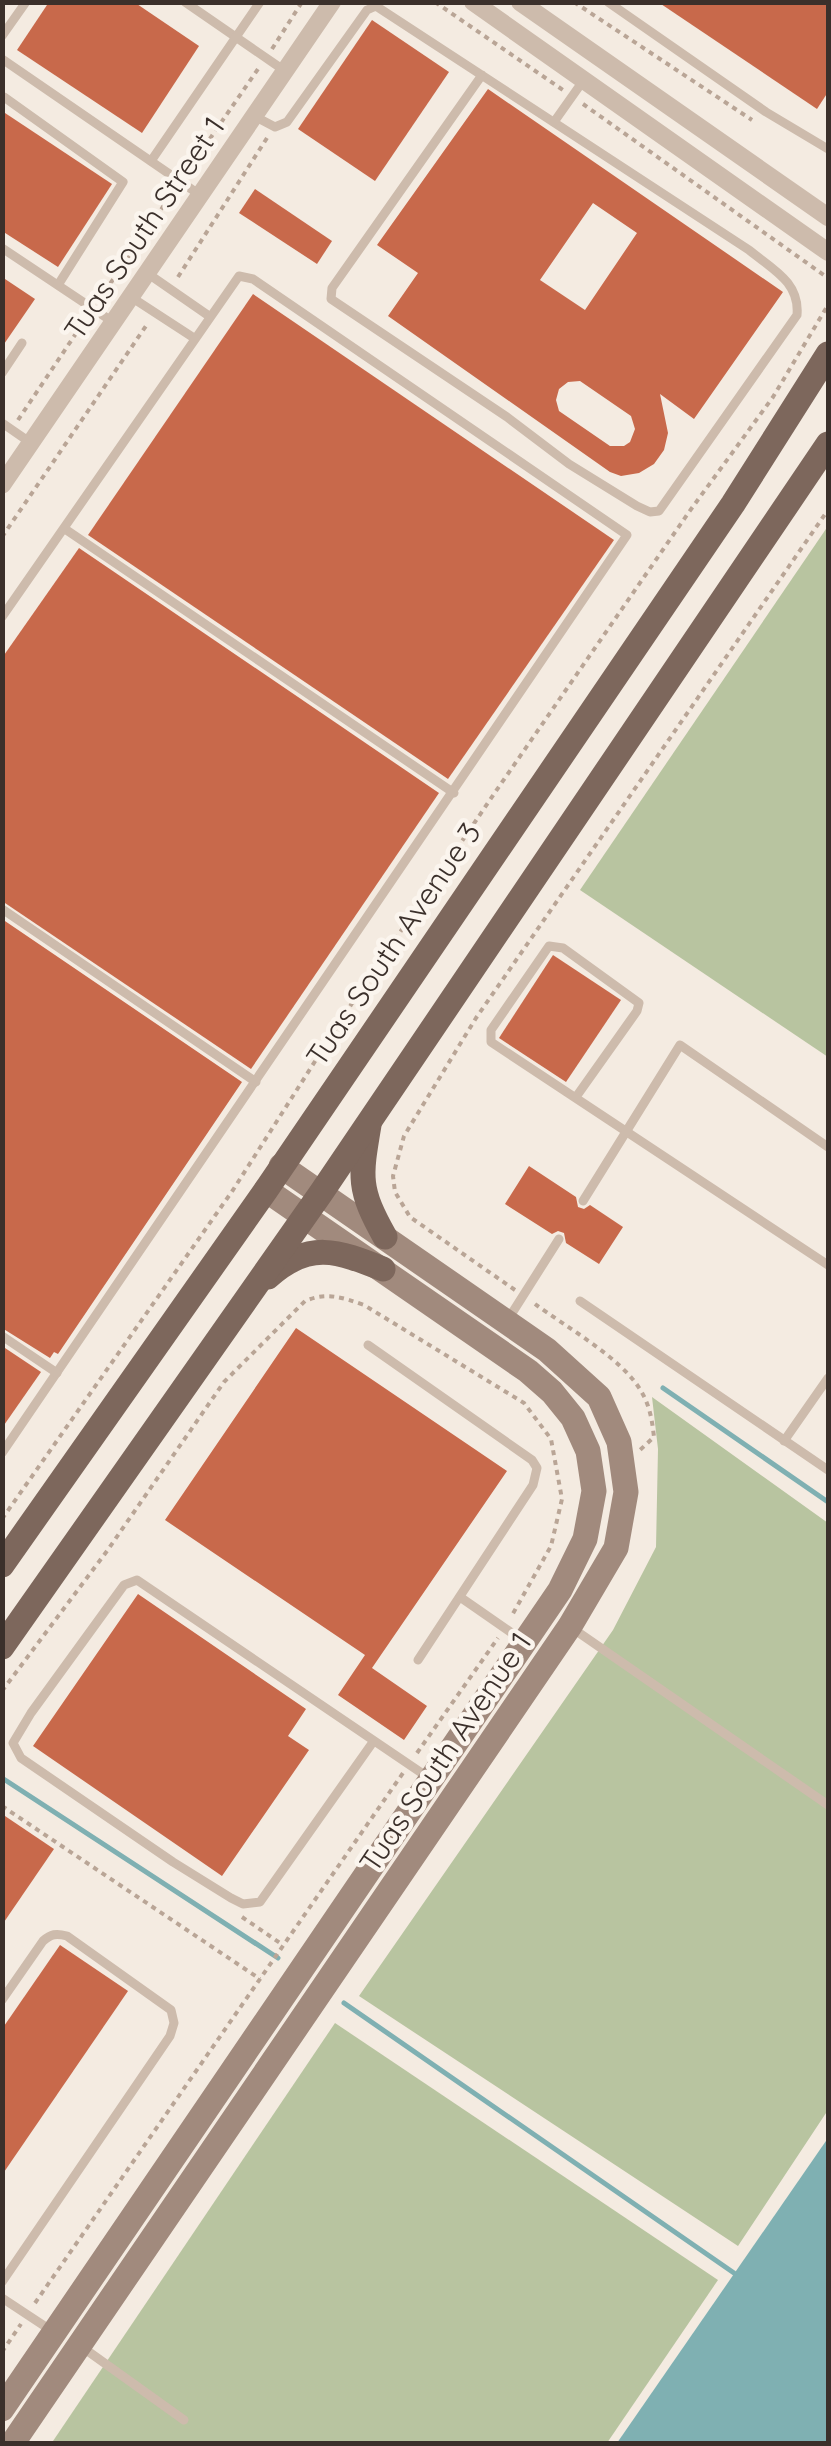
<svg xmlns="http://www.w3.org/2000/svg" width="831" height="2446" font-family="Quicksand,sans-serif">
  <rect width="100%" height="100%" fill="#f4ebe1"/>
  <!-- green -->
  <g fill="#b8c4a0">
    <path d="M 828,526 L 828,1057 L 580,890 Z"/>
    <path d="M 652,1397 L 828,1523 L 828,2110 L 738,2246 L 359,1996 L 613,1630 L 656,1547 L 658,1449 Z"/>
    <path d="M 335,2023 L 718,2280 L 607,2443 L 51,2444 Z"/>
  </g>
  <!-- water -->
  <path fill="#7fb0b2" d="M 828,2138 L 828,2443 L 617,2443 Z"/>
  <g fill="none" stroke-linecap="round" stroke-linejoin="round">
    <!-- stream -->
    <g stroke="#7fb0b2" stroke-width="5">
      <path d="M 663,1388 L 828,1502"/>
      <path d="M 2,1778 L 278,1958"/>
      <path d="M 344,2003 L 734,2273"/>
    </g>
  </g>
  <!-- building -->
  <g fill="#c8694b" fill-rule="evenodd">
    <path d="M 49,2 L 134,2 L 199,46 L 142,133 L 17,50 Z"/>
    <path d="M 658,2 L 828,2 L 828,92 L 817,109 Z"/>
    <path d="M 372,20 L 449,72 L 375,181 L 298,129 Z"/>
    <path d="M 488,89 L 783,292 L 694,419 L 660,394 L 668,433 L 664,450 L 654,464 L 639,473 L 621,476 L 610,472 L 388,316 L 418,273 L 377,245 ZM 593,203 L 637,233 L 585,310 L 540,280 ZM 580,381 L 631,416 L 635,429 L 630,442 L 624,446 L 610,446 L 559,411 L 556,400 L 559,389 L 568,382 Z"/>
    <path d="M 2,111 L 112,184 L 58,267 L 2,231 Z"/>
    <path d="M 255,189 L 332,241 L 317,264 L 239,213 Z"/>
    <path d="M 2,277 L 35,299 L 2,347 Z"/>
    <path d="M 253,294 L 614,540 L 448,779 L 88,535 Z"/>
    <path d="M 79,548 L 439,793 L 251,1069 L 2,901 L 2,658 Z"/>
    <path d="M 2,919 L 242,1082 L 58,1354 L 54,1352 L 50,1358 L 2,1328 Z"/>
    <path d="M 553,955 L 621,1000 L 566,1082 L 499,1038 Z"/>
    <path d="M 529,1166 L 576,1197 L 578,1207 L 584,1209 L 590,1205 L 623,1227 L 599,1264 L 566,1243 L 564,1233 L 558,1231 L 552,1234 L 505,1204 Z"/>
    <path d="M 296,1328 L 507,1471 L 372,1668 L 427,1706 L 404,1740 L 338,1695 L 365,1655 L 165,1520 Z"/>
    <path d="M 2,1346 L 41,1372 L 2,1428 Z"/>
    <path d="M 138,1594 L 306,1709 L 288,1736 L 309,1750 L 222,1876 L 33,1746 Z"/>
    <path d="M 2,1814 L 54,1849 L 2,1925 Z"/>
    <path d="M 60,1945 L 128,1991 L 2,2175 L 2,2029 Z"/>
  </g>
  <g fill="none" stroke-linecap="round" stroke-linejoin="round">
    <!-- path -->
    <g stroke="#b9a596" stroke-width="4" stroke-dasharray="5 5" stroke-linecap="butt">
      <path d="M 435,2 L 563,90"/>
      <path d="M 574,2 L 752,120"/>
      <path d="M 272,49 L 302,2"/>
      <path d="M 583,104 L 828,278"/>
      <path d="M 187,172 L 258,69"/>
      <path d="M 178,277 L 267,138"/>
      <path d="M 99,300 L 173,192"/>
      <path d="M 18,420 L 85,320"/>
      <path d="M 2,537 L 148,323"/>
      <path d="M 515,1290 L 410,1217 L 395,1192 L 393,1176 L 404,1136 L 476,1018 L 828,510"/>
      <path d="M 535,1304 C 566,1327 622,1358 641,1391 C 650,1406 652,1420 654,1437 L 640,1450"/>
      <path d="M 2,1519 L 233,1190 L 356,997 L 496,791 L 689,512 L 773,397 L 828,305"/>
      <path d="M 2,1691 L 107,1551 L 224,1382 L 305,1301 C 327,1292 341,1297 364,1305 L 524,1403 L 551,1439 L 562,1499 L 551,1546 L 511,1617"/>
      <path d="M 417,1753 L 498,1638"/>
      <path d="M 2,1806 L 260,1979"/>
      <path d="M 242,1917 L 283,1945"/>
      <path d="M 35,2303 L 403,1773"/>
      <path d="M 2,2352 L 21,2324"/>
    </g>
    <!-- service -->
    <g stroke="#cdbbac" stroke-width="9">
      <path d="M 185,2 L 285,71"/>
      <path d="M 608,2 L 766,112 L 828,149"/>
      <path d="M 2,36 L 26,2"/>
      <path d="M 2,59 L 200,195"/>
      <path d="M 4,97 L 123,182 L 58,285"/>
      <path d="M 254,116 L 275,127 L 287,122 L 367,10 L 376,6 L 382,10 L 749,250 C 772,269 800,282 797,315 L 659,511 L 650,512 L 637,506 L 569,464 L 507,417 L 331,299 L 332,288 L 482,75"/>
      <path d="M 554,122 L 583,81"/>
      <path d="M 151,161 L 260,2"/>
      <path d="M 2,248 L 113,322"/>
      <path d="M 147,273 L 209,316"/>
      <path d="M 131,297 L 194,338"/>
      <path d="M 2,373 L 22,343"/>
      <path d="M 2,423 L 31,443"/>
      <path d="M 65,529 L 454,793"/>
      <path d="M 2,617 L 239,276 L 253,279 L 627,535 L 2,1453"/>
      <path d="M 2,909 L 256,1082"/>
      <path d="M 576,1097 L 637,1011 L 639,1003 L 563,948 L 549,946 L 491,1030 L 491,1042 L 828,1265"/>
      <path d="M 583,1201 L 680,1045 L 828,1147"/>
      <path d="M 580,1301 L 828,1470"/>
      <path d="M 507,1321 L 559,1239"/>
      <path d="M 2,1336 L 57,1373"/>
      <path d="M 368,1345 L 532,1460 L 537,1468 L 533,1485 L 418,1660"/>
      <path d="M 784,1441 L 828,1378"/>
      <path d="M 460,1597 L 522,1640"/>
      <path d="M 572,1628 L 828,1805"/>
      <path d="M 373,1742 L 260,1902 L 243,1904 L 231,1898 L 173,1862 L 21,1758 L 13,1743 L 31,1713 L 124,1585 L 137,1580 L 429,1778"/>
      <path d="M 2,2000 L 43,1941 C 51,1934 56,1933 67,1936 L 171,2010 L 174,2023 L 170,2036 L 2,2282"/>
      <path d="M 2,2298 L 52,2331"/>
      <path d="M 82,2347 L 184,2420"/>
    </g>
    <!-- minor -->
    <g stroke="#cdbbac" stroke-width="18">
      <path d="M 473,2 L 828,252"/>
      <path d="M 520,2 L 828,217"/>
      <path d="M 2,485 L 332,2"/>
    </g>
    <!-- secondary -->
    <g stroke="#a18a7d" stroke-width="25">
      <path d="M 2,2409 L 560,1590 L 585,1539 L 594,1491 L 588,1451 L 573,1418 L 552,1392 L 528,1371 L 266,1190"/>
      <path d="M 12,2444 L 570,1626 L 616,1548 L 626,1492 L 619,1442 L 599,1397 L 547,1350 L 281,1166"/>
    </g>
    <!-- primary -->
    <g stroke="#7d675c" stroke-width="25">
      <path d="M 369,1125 C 360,1178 358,1189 385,1237"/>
      <path d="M 268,1277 C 309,1240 338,1251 383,1269"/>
      <path d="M 2,1565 L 266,1190 L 733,504 L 828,354"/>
      <path d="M 2,1647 L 321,1193 L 828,444"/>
    </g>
  </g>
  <g text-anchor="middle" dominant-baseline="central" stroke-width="9" stroke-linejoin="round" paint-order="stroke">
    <!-- street labels -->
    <g font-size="30" fill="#3b302b" stroke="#fbf5ee">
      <text transform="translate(144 228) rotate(-56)">Tuas South Street 1</text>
      <text transform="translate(393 944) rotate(-56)">Tuas South Avenue 3</text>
      <text transform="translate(445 1752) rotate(-56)">Tuas South Avenue 1</text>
    </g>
  </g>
  <!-- border -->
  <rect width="831" height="2446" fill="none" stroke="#3b302b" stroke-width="10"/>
</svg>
